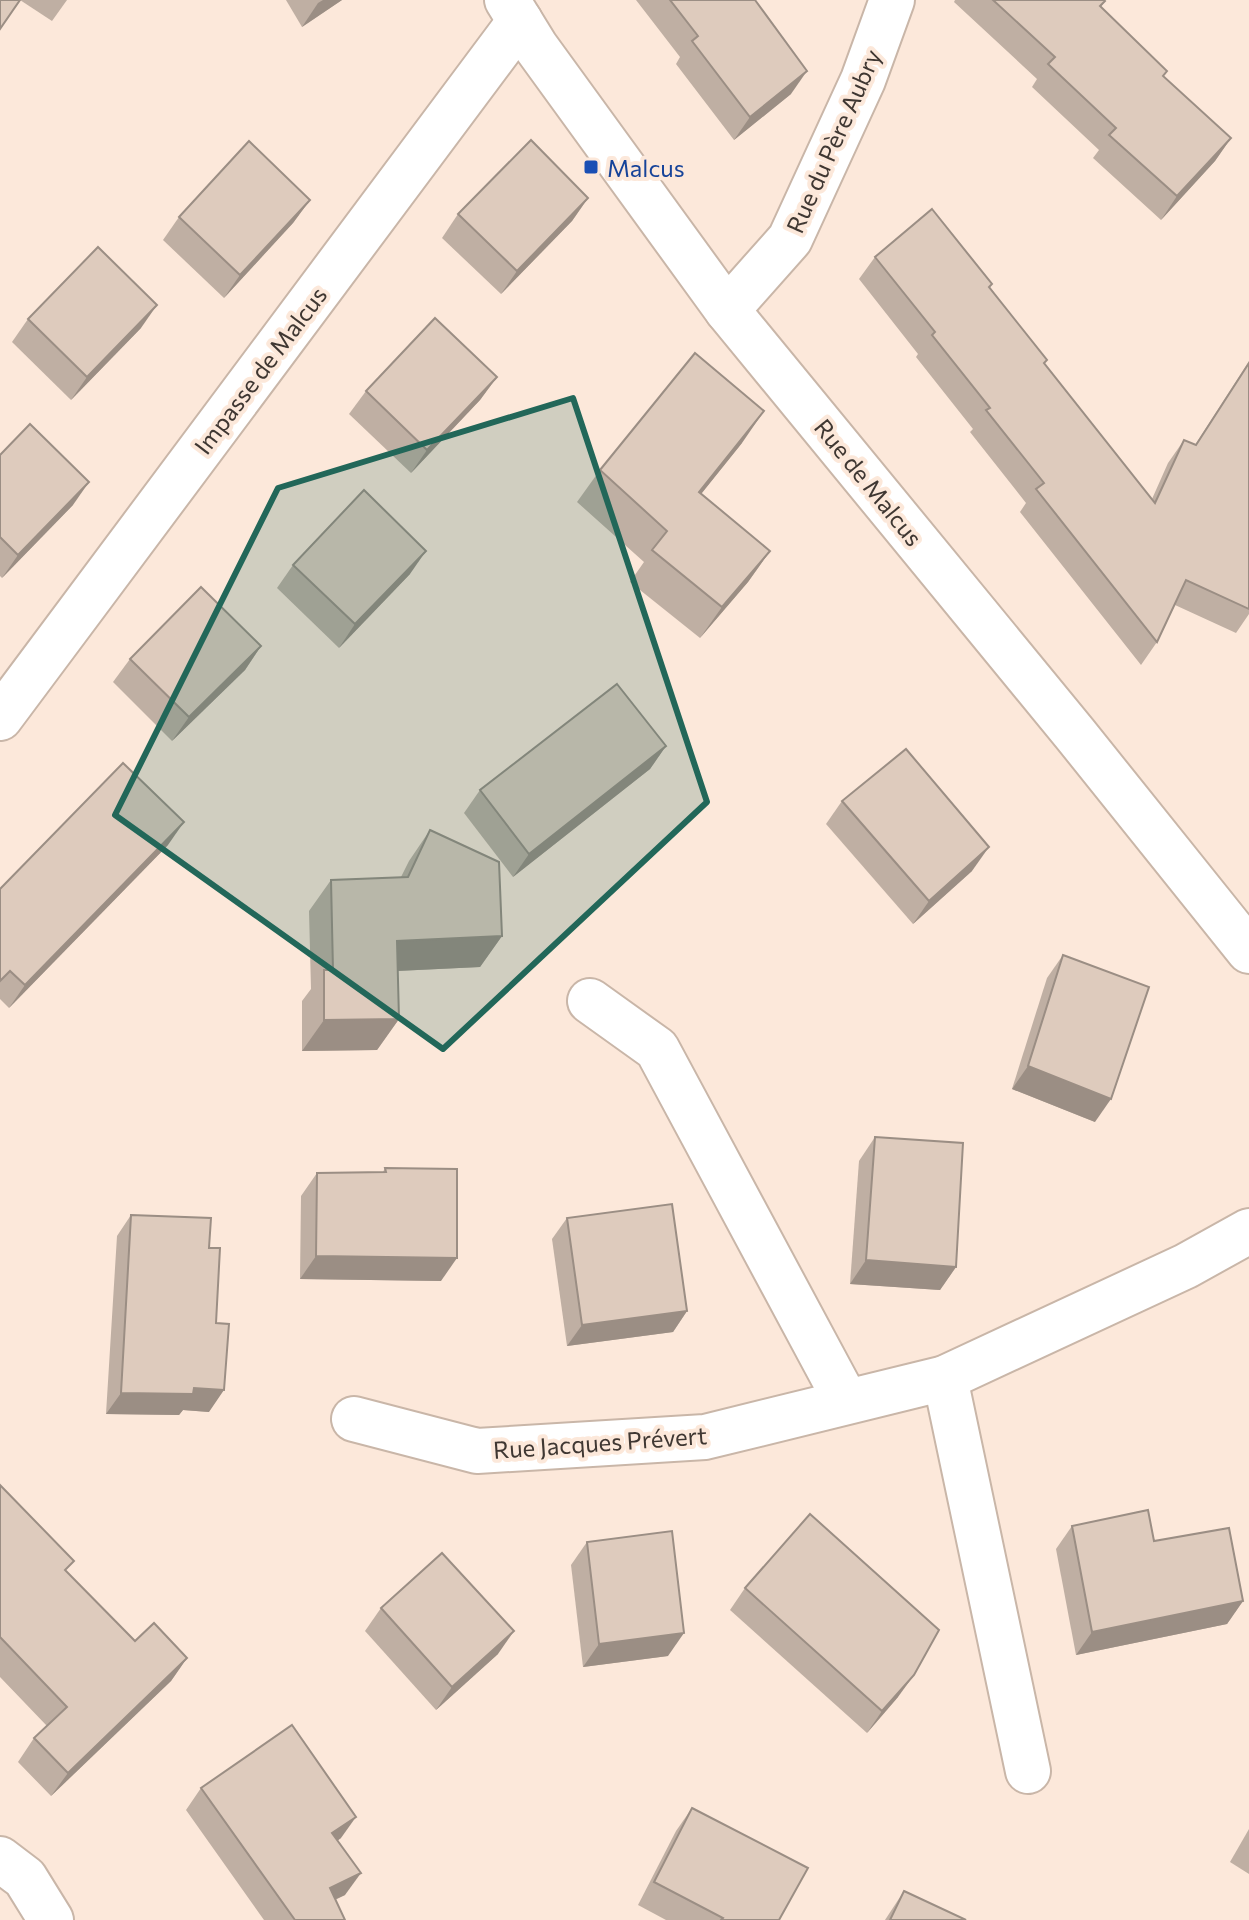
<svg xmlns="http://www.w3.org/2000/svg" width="1249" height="1920" font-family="Commissioner,sans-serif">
  <rect width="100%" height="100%" fill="#fce8da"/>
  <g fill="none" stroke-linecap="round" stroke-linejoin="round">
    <!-- minor casing -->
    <g stroke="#c9b6a8" stroke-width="48">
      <g id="minor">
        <path d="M 507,0 L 536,47 L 727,310 L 1075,734 L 1249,951"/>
        <path d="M 727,310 L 790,239 L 863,80 L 892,0"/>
        <path d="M 0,718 L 520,21"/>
        <path d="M 590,1001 L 657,1049 L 846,1401"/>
        <path d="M 945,1378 L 1028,1771"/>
        <path d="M 354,1419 L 477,1451 L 705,1437 L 945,1378 L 1186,1266 L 1249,1231"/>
        <path d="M 0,1859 L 25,1878 L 51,1920"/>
      </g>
    </g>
    <!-- minor -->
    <use href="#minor" stroke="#fff" stroke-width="44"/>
  </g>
  <!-- wall -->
  <g fill="#bfafa3">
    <path d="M 20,0 L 67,0 L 52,21 Z"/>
    <path d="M 286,0 L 342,0 L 302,27 Z"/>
    <path d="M 636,0 L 755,0 L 791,94 L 734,140 L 676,64 L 680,57 Z"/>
    <path d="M 955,0 L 1104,0 L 1105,1 L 1101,7 L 1163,77 L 1231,138 L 1215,161 L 1161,220 L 1093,158 L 1099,150 L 1032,87 L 1037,79 L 954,2 Z"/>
    <path d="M 588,198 L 572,221 L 501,294 L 442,238 L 458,214 Z"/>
    <path d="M 310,200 L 293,223 L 224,298 L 163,240 L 179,217 Z"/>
    <path d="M 875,257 L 990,287 L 1044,363 L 1152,499 L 1168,463 L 1184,440 L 1195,445 L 1249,361 L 1249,614 L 1236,633 L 1175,605 L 1157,642 L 1141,665 L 1020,512 L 1026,503 L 970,432 L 973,429 L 916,357 L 918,354 L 859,279 Z"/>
    <path d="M 28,319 L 141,328 L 71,400 L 12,342 Z"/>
    <path d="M 497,377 L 480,400 L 411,473 L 349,414 L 366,391 Z"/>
    <path d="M 742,443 L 701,494 L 770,551 L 748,582 L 700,638 L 630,582 L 644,562 L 577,502 L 600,470 Z"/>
    <path d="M 0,455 L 73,505 L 2,578 L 0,576 Z"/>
    <path d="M 293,565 L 410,574 L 339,648 L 277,588 Z"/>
    <path d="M 261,646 L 245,670 L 172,741 L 113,682 L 130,659 Z"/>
    <path d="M 666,746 L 650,769 L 513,877 L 464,813 L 480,790 Z"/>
    <path d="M 842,801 L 972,871 L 913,924 L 826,824 Z"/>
    <path d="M 430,830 L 502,936 L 480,967 L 397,971 L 399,1019 L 377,1050 L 302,1051 L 302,1001 L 311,989 L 309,911 L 331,880 L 401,877 L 409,861 Z"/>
    <path d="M 168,845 L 9,1008 L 0,999 L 0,889 Z"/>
    <path d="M 1063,955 L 1095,1122 L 1012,1089 L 1047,978 Z"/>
    <path d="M 875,1137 L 956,1267 L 940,1290 L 850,1284 L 859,1161 Z"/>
    <path d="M 385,1168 L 441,1281 L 300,1279 L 301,1196 L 317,1173 L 383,1172 Z"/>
    <path d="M 131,1215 L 209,1248 L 209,1412 L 183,1410 L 179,1415 L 106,1414 L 117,1236 Z"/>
    <path d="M 567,1218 L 687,1311 L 673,1332 L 567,1346 L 552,1239 Z"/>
    <path d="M 0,1485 L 67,1572 L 135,1641 L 187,1658 L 171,1681 L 51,1796 L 18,1762 L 34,1738 L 47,1726 L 0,1677 Z"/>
    <path d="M 1072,1526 L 1154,1541 L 1243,1601 L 1227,1624 L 1076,1655 L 1056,1549 Z"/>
    <path d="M 587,1542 L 668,1656 L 583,1667 L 571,1565 Z"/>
    <path d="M 745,1588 L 898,1697 L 867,1733 L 730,1610 Z"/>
    <path d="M 381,1608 L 498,1654 L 436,1710 L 365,1631 Z"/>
    <path d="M 201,1788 L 341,1838 L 337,1841 L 345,1895 L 335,1900 L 345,1920 L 264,1920 L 186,1810 Z"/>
    <path d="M 692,1808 L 779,1920 L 666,1920 L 638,1905 L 676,1831 Z"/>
    <path d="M 1249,1829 L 1249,1874 L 1230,1862 Z"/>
    <path d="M 904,1891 L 966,1920 L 885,1920 Z"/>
  </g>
  <!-- shaded-wall -->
  <g fill="#9b8e84">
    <path d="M 323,0 L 342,0 L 302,27 L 318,3 Z"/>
    <path d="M 807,71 L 791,94 L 734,140 L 750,117 Z"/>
    <path d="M 1231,138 L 1215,161 L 1161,220 L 1177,196 Z"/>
    <path d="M 588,198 L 572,221 L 501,294 L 517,271 Z"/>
    <path d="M 310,200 L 293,223 L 224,298 L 240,275 Z"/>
    <path d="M 157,305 L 141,328 L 71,400 L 87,377 Z"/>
    <path d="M 497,377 L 480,400 L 411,473 L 427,450 Z"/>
    <path d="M 764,411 L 742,443 L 677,524 L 699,492 Z"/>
    <path d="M 89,482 L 73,505 L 2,578 L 18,555 Z"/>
    <path d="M 426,551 L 410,574 L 339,648 L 355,624 Z"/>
    <path d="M 770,551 L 748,582 L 700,638 L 722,607 Z"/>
    <path d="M 261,646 L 245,670 L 172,741 L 189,717 Z"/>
    <path d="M 666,746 L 650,769 L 513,877 L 529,854 Z"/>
    <path d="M 184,822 L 168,845 L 9,1008 L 25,985 Z"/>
    <path d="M 989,847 L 972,871 L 913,924 L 929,901 Z"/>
    <path d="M 502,936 L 480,967 L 375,972 L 397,941 Z"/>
    <path d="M 399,1019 L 377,1050 L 302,1051 L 324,1020 Z"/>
    <path d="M 1028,1066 L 1111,1099 L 1095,1122 L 1012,1089 Z"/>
    <path d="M 316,1256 L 457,1258 L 441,1281 L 300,1279 Z"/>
    <path d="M 866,1260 L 956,1267 L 940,1290 L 850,1284 Z"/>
    <path d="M 687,1311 L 673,1332 L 567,1346 L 582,1325 Z"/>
    <path d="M 194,1388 L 224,1390 L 209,1412 L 183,1410 L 179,1415 L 106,1414 L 121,1393 Z"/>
    <path d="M 1243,1601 L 1227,1624 L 1076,1655 L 1092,1632 Z"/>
    <path d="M 514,1631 L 498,1654 L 436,1710 L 452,1687 Z"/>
    <path d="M 684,1633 L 668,1656 L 583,1667 L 599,1644 Z"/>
    <path d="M 187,1658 L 171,1681 L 51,1796 L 68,1773 Z"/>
    <path d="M 914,1675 L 898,1697 L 867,1733 L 882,1711 Z"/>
    <path d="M 356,1817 L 341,1838 L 317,1855 L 332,1833 Z"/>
    <path d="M 361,1873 L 345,1895 L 314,1909 L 330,1888 Z"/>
  </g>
  <!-- building -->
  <g fill="#decbbd" stroke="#9b8e84" stroke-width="2">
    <path d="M 0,0 L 20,0 L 0,29 Z"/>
    <path d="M 670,0 L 755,0 L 807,71 L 750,117 L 692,41 L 698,36 Z"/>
    <path d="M 993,0 L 1104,0 L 1105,1 L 1100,6 L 1167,71 L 1163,76 L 1231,138 L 1177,196 L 1109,135 L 1116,128 L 1048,64 L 1055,57 Z"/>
    <path d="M 531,140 L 588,198 L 517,271 L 458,214 Z"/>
    <path d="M 249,141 L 310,200 L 240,275 L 179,217 Z"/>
    <path d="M 932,209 L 992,284 L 989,287 L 1047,360 L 1044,363 L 1155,503 L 1184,440 L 1196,445 L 1249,363 L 1249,609 L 1186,580 L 1157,642 L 1036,489 L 1044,483 L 986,410 L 990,408 L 932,335 L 935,332 L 875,257 Z"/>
    <path d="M 98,247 L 157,305 L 87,377 L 28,319 Z"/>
    <path d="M 435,318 L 497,377 L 427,450 L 366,391 Z"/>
    <path d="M 695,353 L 764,411 L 699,492 L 770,551 L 722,607 L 652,550 L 667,531 L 600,470 Z"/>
    <path d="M 30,424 L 89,482 L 18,555 L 0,537 L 0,455 Z"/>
    <path d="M 364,490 L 426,551 L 355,624 L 293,565 Z"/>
    <path d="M 201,587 L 261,646 L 189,717 L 130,659 Z"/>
    <path d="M 617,684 L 666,746 L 529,854 L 480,790 Z"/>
    <path d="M 906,749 L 989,847 L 929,901 L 842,801 Z"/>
    <path d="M 123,763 L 184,822 L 25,985 L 10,971 L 0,981 L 0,889 Z"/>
    <path d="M 430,830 L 499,862 L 502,936 L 397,941 L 399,1019 L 324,1020 L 324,970 L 333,970 L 331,880 L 408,877 Z"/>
    <path d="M 1063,955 L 1149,987 L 1111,1099 L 1028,1066 Z"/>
    <path d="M 875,1137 L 963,1143 L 956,1267 L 866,1260 Z"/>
    <path d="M 385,1168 L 457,1169 L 457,1258 L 316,1256 L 317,1173 L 386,1172 Z"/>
    <path d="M 672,1204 L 687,1311 L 582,1325 L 567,1218 Z"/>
    <path d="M 131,1215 L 211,1218 L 209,1248 L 220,1248 L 216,1323 L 229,1324 L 224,1390 L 194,1388 L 193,1394 L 121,1393 Z"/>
    <path d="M 0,1485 L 74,1561 L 65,1570 L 135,1641 L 154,1623 L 187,1658 L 68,1773 L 34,1738 L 67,1707 L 0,1637 Z"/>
    <path d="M 1148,1510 L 1154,1541 L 1229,1528 L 1243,1601 L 1092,1632 L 1072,1526 Z"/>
    <path d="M 810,1514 L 939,1630 L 914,1675 L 882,1711 L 745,1588 Z"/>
    <path d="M 672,1531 L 684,1633 L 599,1644 L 587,1542 Z"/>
    <path d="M 442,1553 L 514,1631 L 452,1687 L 381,1608 Z"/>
    <path d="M 292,1725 L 356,1817 L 332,1833 L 361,1873 L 330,1888 L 345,1920 L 295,1920 L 201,1788 Z"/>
    <path d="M 692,1808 L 808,1868 L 779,1920 L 721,1920 L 723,1918 L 654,1882 Z"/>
    <path d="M 904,1891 L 966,1920 L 890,1920 Z"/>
  </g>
  <!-- marked area -->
  <path fill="#226759" fill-opacity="0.2" stroke="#226759" stroke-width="6" stroke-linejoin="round" d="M 573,398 L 707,802 L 443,1049 L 115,815 L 278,488 Z"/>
  <!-- markers -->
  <rect fill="#1a4fb4" stroke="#fce8da" stroke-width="3" x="583" y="159" width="16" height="16" rx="4"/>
  <g text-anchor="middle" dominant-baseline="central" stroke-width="8" stroke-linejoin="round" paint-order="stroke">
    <!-- street labels -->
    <g font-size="24" fill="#3f3732" stroke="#fce8da">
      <text transform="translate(833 141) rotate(-66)">Rue du Père Aubry</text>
      <text transform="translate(260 370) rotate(-53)">Impasse de Malcus</text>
      <text transform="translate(869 482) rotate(51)">Rue de Malcus</text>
      <text transform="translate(600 1442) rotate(-4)">Rue Jacques Prévert</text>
    </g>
    <!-- transit labels -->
    <g font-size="24" fill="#164399" stroke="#fce8da" text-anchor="start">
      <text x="607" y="167">Malcus</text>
    </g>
  </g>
</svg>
